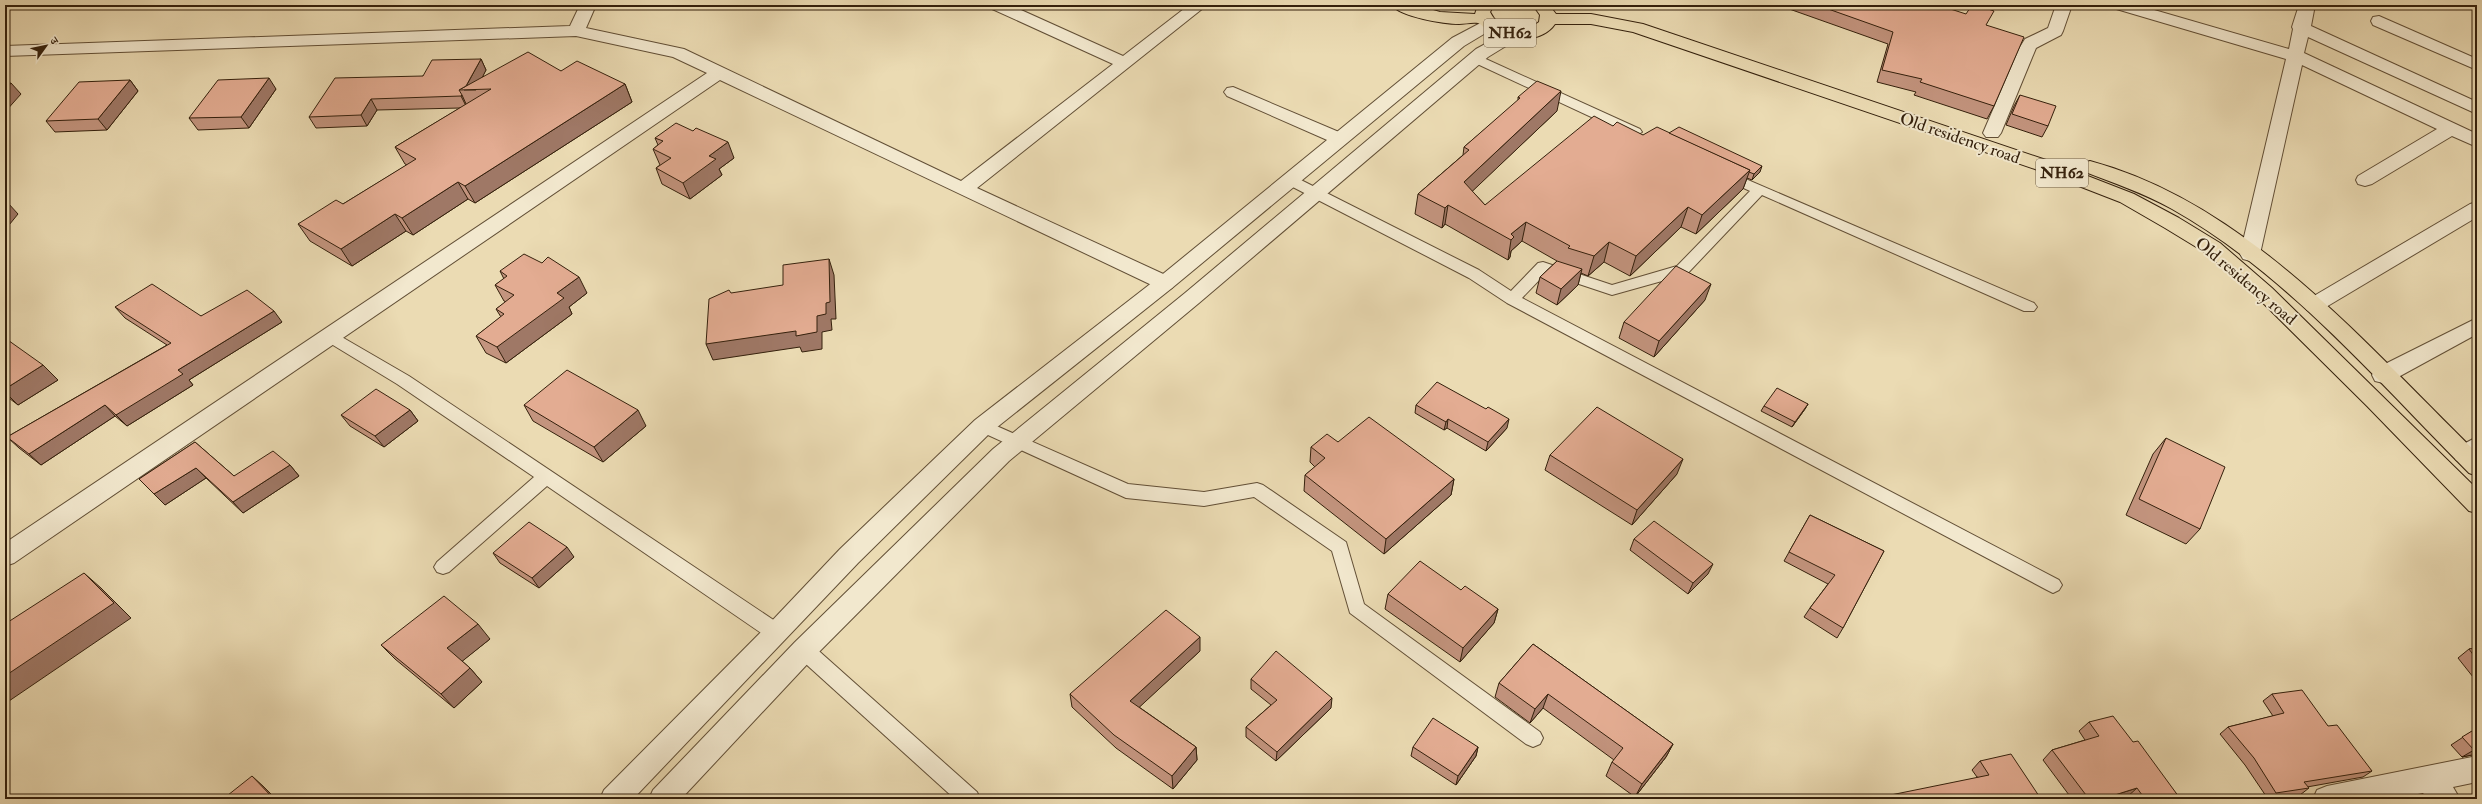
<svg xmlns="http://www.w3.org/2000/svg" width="2482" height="804" font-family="'IM FELL Double Pica','Noto Serif Devanagari',serif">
  <rect width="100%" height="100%" fill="#ebdbb3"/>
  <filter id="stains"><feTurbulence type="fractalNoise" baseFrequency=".005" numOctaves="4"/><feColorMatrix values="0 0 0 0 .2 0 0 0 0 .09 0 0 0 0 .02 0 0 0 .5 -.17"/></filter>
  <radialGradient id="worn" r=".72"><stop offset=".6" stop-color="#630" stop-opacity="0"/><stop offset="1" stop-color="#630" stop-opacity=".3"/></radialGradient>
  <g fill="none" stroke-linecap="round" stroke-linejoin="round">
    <!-- service casing -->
    <g stroke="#624f36" stroke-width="2">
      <g id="service">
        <path d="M 1477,55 L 1640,129 L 1642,132 L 1635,136 L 1630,135 L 1473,62 L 1471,59 Z"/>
        <path d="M 1727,171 L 2034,303 L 2037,307 L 2034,311 L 2024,311 L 1762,195 L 1687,274 L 1612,295 L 1546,273 L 1522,298 L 2059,580 L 2062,585 L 2059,590 L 2053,593 L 2047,590 L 1507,303 L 1469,278 L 1285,183 L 1283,180 L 1285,177 L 1295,177 L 1479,270 L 1511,291 L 1538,263 L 1543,262 L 1612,285 L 1677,266 L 1750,191 L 1722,178 L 1720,175 L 1722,172 Z"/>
        <path d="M 328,329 L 409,376 L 784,627 L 786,633 L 784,639 L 777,641 L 770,639 L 547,486 L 449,572 L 443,574 L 437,572 L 434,567 L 437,562 L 534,477 L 397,384 L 323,339 L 320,335 L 323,331 Z"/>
        <path d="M 983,420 L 1128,484 L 1204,492 L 1257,483 L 1263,485 L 1346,542 L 1364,604 L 1540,732 L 1543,738 L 1540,744 L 1533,747 L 1526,744 L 1350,613 L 1332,551 L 1254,497 L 1204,506 L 1126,498 L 977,430 L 975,426 L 977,422 Z"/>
        <path d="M 804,642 L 811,644 L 977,792 L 980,799 L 955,799 L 797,656 L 795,650 L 797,644 Z"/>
      </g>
    </g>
    <!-- minor casing -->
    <g stroke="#624f36" stroke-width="2">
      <g id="minor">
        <path d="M 580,5 L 596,5 L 586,28 L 684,49 L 961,181 L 1113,64 L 990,8 L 988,5 L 1010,5 L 1123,56 L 1189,5 L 1207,5 L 977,188 L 1172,278 L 1175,283 L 1172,288 L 1165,290 L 1158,288 L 720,80 L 14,563 L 5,566 L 5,543 L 707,73 L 673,57 L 576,36 L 5,56 L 5,46 L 570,26 Z"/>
        <path d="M 2056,5 L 2072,5 L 2063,31 L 2061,35 L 2036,48 L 2001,133 L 1998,137 L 1986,137 L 1983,133 L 2020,47 L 2025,39 L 2048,28 Z"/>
        <path d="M 2111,5 L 2137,5 L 2289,49 L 2293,29 L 2292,27 L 2299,5 L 2315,5 L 2311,26 L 2477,102 L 2477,114 L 2308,37 L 2304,53 L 2477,134 L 2477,147 L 2452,136 L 2372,184 L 2365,186 L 2358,184 L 2356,180 L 2358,176 L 2437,129 L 2302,65 L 2260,254 L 2257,259 L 2250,261 L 2243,259 L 2240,254 L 2286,59 L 2113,8 Z"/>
        <path d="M 2379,16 L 2477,59 L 2477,70 L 2373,25 L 2371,21 L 2373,17 Z"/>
        <path d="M 1233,87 L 1346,135 L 1349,139 L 1346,143 L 1334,143 L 1227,96 L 1224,92 L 1227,88 Z"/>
        <path d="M 2477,202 L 2477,217 L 2321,310 L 2314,312 L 2307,310 L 2304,305 L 2307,300 L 2470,204 Z"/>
        <path d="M 2477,318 L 2477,334 L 2391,381 L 2383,383 L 2375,381 L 2372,375 L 2375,369 Z"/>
        <path d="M 2477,437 L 2477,457 L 2464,463 L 2456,460 L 2453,454 L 2456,448 Z"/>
        <path d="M 2477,756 L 2477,782 L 2453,787 L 2460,799 L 2428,799 L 2423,793 L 2392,799 L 2313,799 L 2317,790 L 2327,786 Z"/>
      </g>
    </g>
    <!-- tertiary casing -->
    <g stroke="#624f36" stroke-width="2">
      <g id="tertiary">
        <path d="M 1488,19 L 1494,20 L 1496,24 L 1494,28 L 1464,46 L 1172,288 L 991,432 L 858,563 L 633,799 L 600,799 L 604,790 L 768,625 L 840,549 L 975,420 L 1158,278 L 1452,38 Z"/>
        <path d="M 1513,29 L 1519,30 L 1521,34 L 1519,38 L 1488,57 L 1199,303 L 1009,461 L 813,658 L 681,799 L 649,799 L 653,790 L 795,642 L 993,449 L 1185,293 L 1476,49 Z"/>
      </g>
    </g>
    <!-- trunk casing -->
    <g stroke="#34200c" stroke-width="2">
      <g id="trunk">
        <path d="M 1392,5 L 1416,5 L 1440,12 L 1475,14 L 1478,5 L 1494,5 L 1490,12 C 1499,31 1522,35 1539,22 L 1540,15 L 1533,5 L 1549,5 L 1556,14 L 1591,14 L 1643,24 L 2049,161 L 2134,194 L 2179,218 L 2220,243 L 2272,288 L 2477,489 L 2477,513 L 2469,511 L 2367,406 L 2258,298 L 2206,253 L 2165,228 L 2120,202 L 2035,169 L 1633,32 L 1591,24 L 1555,24 C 1543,42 1510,43 1492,34 C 1487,32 1482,24 1478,23 C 1472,22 1465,24 1459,24 C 1445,24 1400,17 1392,5 Z"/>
        <path d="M 2090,161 C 2247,203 2365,344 2477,453 L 2477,476 L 2469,473 C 2378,382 2286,273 2172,209 C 2144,193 2113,183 2083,171 L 2081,167 L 2083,163 Z"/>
      </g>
    </g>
    <!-- service -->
    <use href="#service" fill="#f2e8ce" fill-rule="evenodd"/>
    <!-- minor -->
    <use href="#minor" fill="#f2e8ce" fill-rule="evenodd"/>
    <!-- tertiary -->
    <use href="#tertiary" fill="#f2e8ce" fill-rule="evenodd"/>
    <!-- trunk -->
    <use href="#trunk" fill="#ebdbb3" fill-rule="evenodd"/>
  </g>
  <!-- wall -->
  <g fill="#c3947e" stroke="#34200c">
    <path d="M 1778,5 L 1938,5 L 1987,26 L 1994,106 L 1987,119 L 1914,95 L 1916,92 L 1877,82 L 1888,44 Z"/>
    <path d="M 481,59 L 486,70 L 482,77 L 561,71 L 625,84 L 632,102 L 475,203 L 468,199 L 413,235 L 406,231 L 352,266 L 310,241 L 298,224 L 343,204 L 407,165 L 405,164 L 395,147 L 460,108 L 377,110 L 367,126 L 316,128 L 309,117 L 423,76 Z"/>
    <path d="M 130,80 L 138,91 L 107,130 L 55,132 L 46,121 Z"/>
    <path d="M 276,89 L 249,128 L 198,130 L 189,118 Z"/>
    <path d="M 2020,95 L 2048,126 L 2042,137 L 2006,125 L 2014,106 Z"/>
    <path d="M 1518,97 L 1557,111 L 1472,191 L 1485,205 L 1613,126 L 1760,172 L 1752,180 L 1747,178 L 1743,189 L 1696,234 L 1681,227 L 1630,276 L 1604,262 L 1588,276 L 1581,273 L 1578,285 L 1557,305 L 1536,293 L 1540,277 L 1557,261 L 1522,241 L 1511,251 L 1510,257 L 1508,260 L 1445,224 L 1442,228 L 1415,214 L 1418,194 L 1463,155 L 1464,147 L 1518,101 Z"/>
    <path d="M 655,138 L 734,158 L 719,169 L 722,175 L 690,199 L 662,184 L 656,168 L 660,165 L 653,149 L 658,145 Z"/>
    <path d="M 500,271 L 587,293 L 569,307 L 572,314 L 506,363 L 486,353 L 476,336 L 501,317 L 496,309 L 506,302 L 504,301 L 495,285 L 504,279 Z"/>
    <path d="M 1705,300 L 1654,357 L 1619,338 L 1624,322 Z"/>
    <path d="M 115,307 L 201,316 L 282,322 L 189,380 L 193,385 L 127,426 L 115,416 L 41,465 L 19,448 L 7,437 L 167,345 L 125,318 Z"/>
    <path d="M 5,338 L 58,380 L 18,405 L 5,395 Z"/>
    <path d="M 1808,404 L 1805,409 L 1792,427 L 1761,411 L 1764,406 Z"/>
    <path d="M 524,405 L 646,426 L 603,462 L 533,421 Z"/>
    <path d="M 1416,405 L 1507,428 L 1486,451 L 1447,428 L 1444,430 L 1415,413 Z"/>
    <path d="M 410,410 L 418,421 L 384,447 L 350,426 L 341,415 Z"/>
    <path d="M 2166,438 L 2200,529 L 2186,544 L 2126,515 L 2153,454 Z"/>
    <path d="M 195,442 L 234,476 L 290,465 L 299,476 L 243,513 L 206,478 L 165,505 L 139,479 Z"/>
    <path d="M 1338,442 L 1454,479 L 1451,495 L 1384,554 L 1304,491 L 1305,475 L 1315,467 L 1310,462 L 1311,447 Z"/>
    <path d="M 1550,455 L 1677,474 L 1632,525 L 1545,470 Z"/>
    <path d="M 1810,515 L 1884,551 L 1843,628 L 1837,638 L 1804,617 L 1810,608 L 1828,584 L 1784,561 Z"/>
    <path d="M 1634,539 L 1708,574 L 1688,594 L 1630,550 Z"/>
    <path d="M 493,553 L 574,557 L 539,588 L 500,563 Z"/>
    <path d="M 1461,590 L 1498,609 L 1494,623 L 1460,662 L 1385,609 L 1388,594 Z"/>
    <path d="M 490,639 L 462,661 L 470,668 L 482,682 L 454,708 L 395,659 L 381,645 Z"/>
    <path d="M 1533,644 L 1673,744 L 1666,757 L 1635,797 L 1606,776 L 1612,762 L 1614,760 L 1543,708 L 1530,723 L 1495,697 L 1499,683 Z"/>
    <path d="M 2477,648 L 2477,682 L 2458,658 L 2469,649 Z"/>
    <path d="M 1200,651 L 1139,707 L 1196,747 L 1197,760 L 1173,789 L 1116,748 L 1072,707 L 1070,694 Z"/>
    <path d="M 1251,679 L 1331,708 L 1276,761 L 1246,737 L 1246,727 L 1271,705 L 1251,689 Z"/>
    <path d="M 2272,694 L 2328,726 L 2372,771 L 2363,777 L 2307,787 L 2309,788 L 2300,795 L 2268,799 L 2245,765 L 2220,734 L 2228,727 L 2273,716 L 2263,701 Z"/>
    <path d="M 2089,722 L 2133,742 L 2179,797 L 2176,799 L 2128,799 L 2127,797 L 2121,799 L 2072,799 L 2043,760 L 2052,750 L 2085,740 L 2079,731 Z"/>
    <path d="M 2477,728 L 2477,754 L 2462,757 L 2451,745 Z"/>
    <path d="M 1413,747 L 1478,747 L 1476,756 L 1456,785 L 1411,756 Z"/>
    <path d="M 1980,761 L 2041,799 L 1977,777 L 1972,770 Z"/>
  </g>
  <!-- shaded-wall -->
  <g fill="#9f7866" stroke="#34200c">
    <path d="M 481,59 L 486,70 L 476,90 L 464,90 Z"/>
    <path d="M 269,78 L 276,89 L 249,128 L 241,117 Z"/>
    <path d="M 130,80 L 138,91 L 107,130 L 98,119 Z"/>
    <path d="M 11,83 L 21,94 L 5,112 L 5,90 Z"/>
    <path d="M 625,84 L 632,102 L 475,203 L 465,186 Z"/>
    <path d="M 1561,91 L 1557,111 L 1461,202 L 1464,182 Z"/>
    <path d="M 462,95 L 467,106 L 467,108 L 461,96 Z"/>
    <path d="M 371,99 L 377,110 L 367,126 L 361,115 Z"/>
    <path d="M 728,142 L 734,158 L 719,169 L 722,175 L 690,199 L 683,183 L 709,156 Z"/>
    <path d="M 1762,166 L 1760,172 L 1752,180 L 1754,174 Z"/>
    <path d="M 1750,170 L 1743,189 L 1696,234 L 1702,215 Z"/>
    <path d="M 458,182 L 468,199 L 413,235 L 402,218 Z"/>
    <path d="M 8,203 L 18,214 L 5,230 L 5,207 Z"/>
    <path d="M 1448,205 L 1445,224 L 1442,228 L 1445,208 Z"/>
    <path d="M 1688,207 L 1681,227 L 1630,276 L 1636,256 Z"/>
    <path d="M 395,214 L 406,231 L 352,266 L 341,249 Z"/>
    <path d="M 1526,222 L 1522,241 L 1511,251 L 1510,257 L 1508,260 L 1511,240 L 1511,234 Z"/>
    <path d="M 1609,242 L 1604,262 L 1588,276 L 1594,256 Z"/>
    <path d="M 829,259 L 834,275 L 836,319 L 831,319 L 832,330 L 822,332 L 822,349 L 802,352 L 800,347 L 713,360 L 706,344 L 817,316 Z"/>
    <path d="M 1582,269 L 1578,285 L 1557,305 L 1561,289 Z"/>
    <path d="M 579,277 L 587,293 L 569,307 L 572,314 L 506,363 L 497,347 L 557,293 Z"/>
    <path d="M 1711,284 L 1705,300 L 1654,357 L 1659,341 Z"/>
    <path d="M 274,311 L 282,322 L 189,380 L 193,385 L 127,426 L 116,415 L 178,370 Z"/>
    <path d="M 43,365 L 58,380 L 18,405 L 5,392 L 5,389 Z"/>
    <path d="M 1808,404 L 1805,409 L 1792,427 L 1795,422 Z"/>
    <path d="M 105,405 L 115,416 L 41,465 L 29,454 Z"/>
    <path d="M 410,410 L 418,421 L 384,447 L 375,436 Z"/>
    <path d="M 638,410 L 646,426 L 603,462 L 594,447 Z"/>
    <path d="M 1448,419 L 1447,428 L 1444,430 L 1446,422 Z"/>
    <path d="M 1509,419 L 1507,428 L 1486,451 L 1488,442 Z"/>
    <path d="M 1683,459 L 1677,474 L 1632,525 L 1637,510 Z"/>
    <path d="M 290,465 L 299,476 L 243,513 L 233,502 Z"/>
    <path d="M 196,468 L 206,478 L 165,505 L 154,494 Z"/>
    <path d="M 1454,479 L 1451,495 L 1384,554 L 1386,539 Z"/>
    <path d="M 567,547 L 574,557 L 539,588 L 532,578 Z"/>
    <path d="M 1713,564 L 1708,574 L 1688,594 L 1693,583 Z"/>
    <path d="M 84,573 L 101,588 L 131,618 L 9,701 L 5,698 L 5,676 Z"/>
    <path d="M 1498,609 L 1494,623 L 1460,662 L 1463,648 Z"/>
    <path d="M 478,624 L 490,639 L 460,663 L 447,648 Z"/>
    <path d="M 1200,637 L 1200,651 L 1132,714 L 1130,701 Z"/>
    <path d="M 470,668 L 482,682 L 454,708 L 441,694 Z"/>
    <path d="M 1548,694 L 1543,708 L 1530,723 L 1535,709 Z"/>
    <path d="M 1332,698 L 1331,708 L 1276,761 L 1277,752 Z"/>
    <path d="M 1673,744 L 1666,757 L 1635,797 L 1642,784 Z"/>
    <path d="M 1196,747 L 1197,760 L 1173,789 L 1172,776 Z"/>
    <path d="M 1478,747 L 1476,756 L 1456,785 L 1458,776 Z"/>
    <path d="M 2477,749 L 2477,754 L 2462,757 L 2474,750 Z"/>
    <path d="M 252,776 L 263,786 L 276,799 L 269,799 Z"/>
    <path d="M 2137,788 L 2127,797 L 2121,799 L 2102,799 Z"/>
  </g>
  <!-- building -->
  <g fill="#e3ac92" stroke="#34200c">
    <path d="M 1817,5 L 1938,5 L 1966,14 L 1972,5 L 1976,5 L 1994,11 L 1986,25 L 2024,37 L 1994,106 L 1920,82 L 1922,79 L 1882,70 L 1893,32 Z"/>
    <path d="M 528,52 L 561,71 L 577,61 L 625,84 L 465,186 L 458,182 L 402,218 L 395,214 L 341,249 L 298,224 L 336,200 L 343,204 L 416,159 L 395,147 L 491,89 L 459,90 Z"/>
    <path d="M 481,59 L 466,86 L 459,90 L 462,95 L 461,96 L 371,99 L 361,115 L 309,117 L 335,78 L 423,76 L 432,60 Z"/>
    <path d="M 269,78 L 241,117 L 189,118 L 218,80 Z"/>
    <path d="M 130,80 L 98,119 L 46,121 L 79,82 Z"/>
    <path d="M 1537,81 L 1561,91 L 1464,182 L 1485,205 L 1594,116 L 1613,126 L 1617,122 L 1643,135 L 1657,127 L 1750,170 L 1702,215 L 1688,207 L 1636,256 L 1609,242 L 1594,256 L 1568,248 L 1570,246 L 1526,222 L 1511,234 L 1514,237 L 1511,240 L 1448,205 L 1445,208 L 1418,194 L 1469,150 L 1464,147 L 1520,98 L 1518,97 Z"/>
    <path d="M 5,83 L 11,83 L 5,90 Z"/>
    <path d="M 2020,95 L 2056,106 L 2048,126 L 2012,114 Z"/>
    <path d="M 676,123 L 693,131 L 696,128 L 728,142 L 709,156 L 716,159 L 683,183 L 656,168 L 671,158 L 653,149 L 663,141 L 655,138 Z"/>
    <path d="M 1679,127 L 1762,166 L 1754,174 L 1749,172 L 1750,170 L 1669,133 Z"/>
    <path d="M 5,203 L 8,203 L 5,207 Z"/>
    <path d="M 524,254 L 542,263 L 548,257 L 579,277 L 557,293 L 564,298 L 497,347 L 476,336 L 504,314 L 496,309 L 514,295 L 495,285 L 507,276 L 500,271 Z"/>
    <path d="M 829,259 L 830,302 L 826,303 L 826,314 L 817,316 L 817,332 L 796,336 L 796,331 L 706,344 L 709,299 L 729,290 L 731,293 L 783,285 L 783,265 Z"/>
    <path d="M 1557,261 L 1582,269 L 1561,289 L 1540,277 Z"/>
    <path d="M 1676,266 L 1711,284 L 1659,341 L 1624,322 Z"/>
    <path d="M 152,284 L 201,316 L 247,290 L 274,311 L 178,370 L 183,374 L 116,415 L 105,405 L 29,454 L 7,437 L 171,343 L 115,307 Z"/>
    <path d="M 5,338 L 43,365 L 5,389 Z"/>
    <path d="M 567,370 L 638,410 L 594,447 L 524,405 Z"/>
    <path d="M 1437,382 L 1486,409 L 1488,407 L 1509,419 L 1488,442 L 1448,419 L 1446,422 L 1416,405 Z"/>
    <path d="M 1777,388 L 1808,404 L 1795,422 L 1764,406 Z"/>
    <path d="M 376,389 L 410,410 L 375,436 L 341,415 Z"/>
    <path d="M 1597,407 L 1683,459 L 1637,510 L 1550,455 Z"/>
    <path d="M 1369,417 L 1454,479 L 1386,539 L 1305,475 L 1325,458 L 1311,447 L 1327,434 L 1338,442 Z"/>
    <path d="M 2166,438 L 2225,467 L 2200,529 L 2139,499 Z"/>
    <path d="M 195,442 L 234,476 L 273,451 L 290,465 L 233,502 L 196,468 L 154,494 L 139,479 Z"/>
    <path d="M 1810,515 L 1884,551 L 1843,628 L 1810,608 L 1835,575 L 1789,552 Z"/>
    <path d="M 1654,521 L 1713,564 L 1693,583 L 1634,539 Z"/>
    <path d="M 529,522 L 567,547 L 532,578 L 493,553 Z"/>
    <path d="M 1420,561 L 1461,590 L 1465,586 L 1498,609 L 1463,648 L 1388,594 Z"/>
    <path d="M 84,573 L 114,603 L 5,676 L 5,624 Z"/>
    <path d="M 444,596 L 478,624 L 447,648 L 470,668 L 441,694 L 381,645 Z"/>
    <path d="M 1166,610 L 1200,637 L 1130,701 L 1196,747 L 1172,776 L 1114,735 L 1070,694 Z"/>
    <path d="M 1533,644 L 1673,744 L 1642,784 L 1612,762 L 1623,748 L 1548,694 L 1535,709 L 1499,683 Z"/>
    <path d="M 2477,648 L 2477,660 L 2469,649 Z"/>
    <path d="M 1276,651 L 1332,698 L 1277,752 L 1246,727 L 1277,700 L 1251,679 Z"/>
    <path d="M 2302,690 L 2328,726 L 2337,725 L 2372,771 L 2304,782 L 2309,788 L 2276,793 L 2254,758 L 2228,727 L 2284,713 L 2272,694 Z"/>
    <path d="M 2113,716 L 2133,742 L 2138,741 L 2179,797 L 2170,799 L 2145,799 L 2137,788 L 2102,799 L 2089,799 L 2052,750 L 2099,736 L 2089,722 Z"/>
    <path d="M 1433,718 L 1478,747 L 1458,776 L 1413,747 Z"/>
    <path d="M 2477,728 L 2477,749 L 2474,750 L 2462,737 Z"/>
    <path d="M 2011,754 L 2041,799 L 1871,799 L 1989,775 L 1980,761 Z"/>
    <path d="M 252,776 L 272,797 L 269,799 L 223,799 Z"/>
  </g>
  <g text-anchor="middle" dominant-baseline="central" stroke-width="4" stroke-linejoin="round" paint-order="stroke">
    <!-- shield labels -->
    <g fill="#f2e8ce" stroke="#6d5c46" stroke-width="1">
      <rect x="1484" y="19" width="52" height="28" rx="3"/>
      <rect x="2036" y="159" width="52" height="28" rx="3"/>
    </g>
    <g font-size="16" font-weight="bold" fill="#34200c">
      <text x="1510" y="33">NH62</text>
      <text x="2062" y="173">NH62</text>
    </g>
    <!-- street labels -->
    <g font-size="17" fill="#34200c" stroke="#f2e8ce">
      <text transform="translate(1960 138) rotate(19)">Old residency road</text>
      <text transform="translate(2246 281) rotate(40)">Old residency road</text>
    </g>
  </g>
  <!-- margin -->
  <rect width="2482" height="804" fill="none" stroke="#ebdbb3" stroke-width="20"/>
  <rect x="6" y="6" width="2470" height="792" fill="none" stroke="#34200c" stroke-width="2"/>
  <rect x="10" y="10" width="2462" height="784" fill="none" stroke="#34200c"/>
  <!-- north arrow -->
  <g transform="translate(46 46) rotate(57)" stroke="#f2e8ce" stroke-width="3" paint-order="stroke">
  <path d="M0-3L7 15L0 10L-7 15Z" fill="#34200c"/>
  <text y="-6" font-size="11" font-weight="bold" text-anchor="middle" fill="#34200c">उ</text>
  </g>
  <rect width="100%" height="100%" filter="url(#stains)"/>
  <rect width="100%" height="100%" fill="url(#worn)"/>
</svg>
